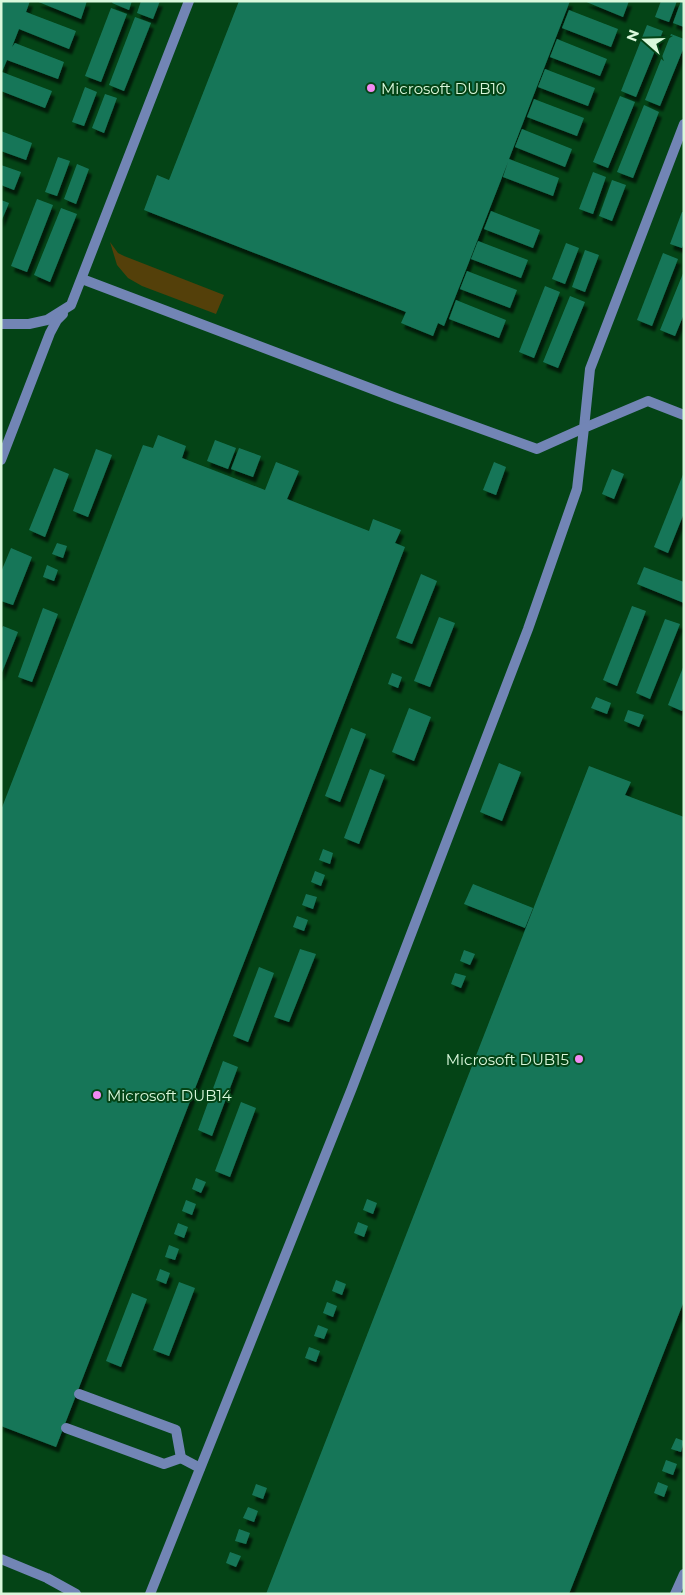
<svg xmlns="http://www.w3.org/2000/svg" width="685" height="1595" viewBox="0 0 685 1595" font-family="Montserrat,sans-serif">
<style>
.green{fill:#54400a}
.building{fill:#187659;filter:url(#shadow)}
.lines{fill:none;stroke-linecap:round;stroke-linejoin:round}
.lane{stroke:#7285b5;stroke-width:10}
.poi-dot{fill:#f28af2;stroke:#044416;stroke-width:2}
.labels{text-anchor:middle;dominant-baseline:central;stroke-width:4;stroke-linejoin:round;paint-order:stroke}
.poi-label{font-size:15px;fill:#daf8dc;stroke:#044416;text-anchor:start}
</style>
<defs>
<filter id="shadow"><feDropShadow dx="3" dy="5.5" stdDeviation="1" flood-color="#0009"/></filter>
</defs>
<rect width="100%" height="100%" fill="#044416"/>
<path class="green" d="M110,242L118,253L124,256L224,295L216,314L142,286L128,278L117,265Z"/>
<g class="building">
<path d="M1,1H30L26,12L76,31L69,49L19,29L12,47L15,43L64,62L58,79L7,60L2,72L52,91L45,108L1,91Z"/>
<path d="M36,1H87L81,19Z"/>
<path d="M113,1H132L129,10L112,3Z"/>
<path d="M141,1H160L153,19L137,13Z"/>
<path d="M239,1H570L509,159L559,178L553,196L503,177L508,162L444,326L438,323L433,336L401,323L406,312L144,210L157,175L169,180Z"/>
<path d="M584,1H629L623,17Z"/>
<path d="M661,1H677L669,22L655,17Z"/>
<path d="M681,1H684V27L673,23Z"/>
<path d="M111,8L127,14L101,82L85,76Z"/>
<path d="M569,10L618,29L611,47L562,28Z"/>
<path d="M135,17L151,23L124,91L109,85Z"/>
<path d="M647,25L663,31L636,97L621,91Z"/>
<path d="M671,34L684,39V47L660,106L645,100Z"/>
<path d="M557,39L607,59L600,76L550,57Z"/>
<path d="M545,69L595,88L588,106L538,87Z"/>
<path d="M85,87L97,92L84,126L72,122Z"/>
<path d="M105,94L117,98L104,133L92,128Z"/>
<path d="M620,96L635,102L608,168L593,162Z"/>
<path d="M534,99L584,118L577,136L527,117Z"/>
<path d="M644,105L659,112L633,178L617,172Z"/>
<path d="M522,129L572,149L565,167L515,147Z"/>
<path d="M1,131L32,143L26,160L1,151Z"/>
<path d="M58,157L70,161L57,196L45,192Z"/>
<path d="M77,164L89,169L76,204L64,199Z"/>
<path d="M1,165L21,172L14,190L1,185Z"/>
<path d="M593,172L606,177L593,214L579,209Z"/>
<path d="M612,180L626,185L612,221L599,216Z"/>
<path d="M37,199L53,205L27,272L11,266Z"/>
<path d="M1,200L9,203L1,222Z"/>
<path d="M61,208L77,214L50,282L34,275Z"/>
<path d="M491,211L540,230L533,248L484,229Z"/>
<path d="M682,212H684V243L682,248L670,244Z"/>
<path d="M478,241L528,260L521,278L471,259Z"/>
<path d="M566,243L579,248L565,284L552,279Z"/>
<path d="M585,250L599,255L585,292L572,287Z"/>
<path d="M663,253L678,259L652,326L637,320Z"/>
<path d="M467,271L517,290L510,308L460,289Z"/>
<path d="M684,271V314L675,336L660,330Z"/>
<path d="M545,286L560,292L534,358L519,352Z"/>
<path d="M570,296L585,302L558,368L543,362Z"/>
<path d="M456,300L506,320L499,338L449,319Z"/>
<path d="M158,435L186,446L182,458L265,490L276,462L299,471L287,499L369,531L373,519L401,530L395,543L405,547L56,1447L1,1426V810L143,445L153,448Z"/>
<path d="M215,440L236,448L228,469L207,461Z"/>
<path d="M239,448L261,456L253,477L231,469Z"/>
<path d="M96,449L112,455L88,517L73,511Z"/>
<path d="M494,462L506,467L496,495L483,490Z"/>
<path d="M54,468L69,474L45,537L29,530Z"/>
<path d="M612,469L624,474L614,499L602,494Z"/>
<path d="M684,472V513L668,553L654,547Z"/>
<path d="M57,543L67,546L63,558L52,554Z"/>
<path d="M11,548L32,557L13,605L1,601V572Z"/>
<path d="M47,565L58,570L54,581L43,577Z"/>
<path d="M644,567L684,582V603L637,584Z"/>
<path d="M421,574L437,581L412,644L396,638Z"/>
<path d="M632,606L646,611L617,686L603,680Z"/>
<path d="M43,608L58,614L32,682L18,677Z"/>
<path d="M439,617L455,623L430,687L414,681Z"/>
<path d="M665,619L680,624L650,699L636,693Z"/>
<path d="M3,626L18,632L1,675V630Z"/>
<path d="M684,665V707L682,711L668,705Z"/>
<path d="M392,673L402,677L398,688L388,684Z"/>
<path d="M596,697L611,703L607,714L591,708Z"/>
<path d="M409,708L431,717L414,761L392,752Z"/>
<path d="M628,710L644,715L639,727L624,721Z"/>
<path d="M351,728L366,734L340,802L325,796Z"/>
<path d="M499,763L521,772L502,821L480,812Z"/>
<path d="M589,766L631,782L625,795L684,817V1301L569,1594H266Z"/>
<path d="M370,769L385,775L359,844L344,838Z"/>
<path d="M323,849L333,853L330,864L319,860Z"/>
<path d="M315,871L325,875L321,886L311,882Z"/>
<path d="M473,884L533,908L525,928L464,904Z"/>
<path d="M306,894L317,897L313,909L302,905Z"/>
<path d="M297,916L308,920L304,931L293,927Z"/>
<path d="M300,949L316,954L289,1022L274,1017Z"/>
<path d="M464,950L475,954L470,965L460,961Z"/>
<path d="M259,967L274,973L248,1042L233,1036Z"/>
<path d="M455,973L466,976L461,988L451,984Z"/>
<path d="M223,1061L238,1067L212,1136L198,1130Z"/>
<path d="M241,1102L256,1108L230,1177L215,1171Z"/>
<path d="M196,1178L206,1182L201,1193L192,1189Z"/>
<path d="M367,1199L377,1203L373,1214L363,1210Z"/>
<path d="M186,1200L196,1204L192,1215L182,1211Z"/>
<path d="M358,1222L368,1226L364,1237L354,1233Z"/>
<path d="M178,1223L188,1227L184,1238L174,1234Z"/>
<path d="M169,1245L179,1249L175,1260L165,1257Z"/>
<path d="M160,1269L170,1273L166,1284L156,1280Z"/>
<path d="M336,1280L346,1284L342,1295L332,1291Z"/>
<path d="M179,1282L195,1288L169,1356L153,1350Z"/>
<path d="M132,1293L147,1299L121,1367L106,1361Z"/>
<path d="M327,1302L337,1306L333,1317L323,1313Z"/>
<path d="M318,1325L328,1329L324,1339L314,1336Z"/>
<path d="M309,1347L320,1351L316,1362L305,1358Z"/>
<path d="M676,1438L684,1441L681,1452L671,1449Z"/>
<path d="M666,1460L677,1464L673,1475L662,1471Z"/>
<path d="M658,1482L668,1486L664,1497L654,1493Z"/>
<path d="M256,1484L267,1488L263,1499L252,1495Z"/>
<path d="M248,1507L258,1511L254,1522L243,1518Z"/>
<path d="M239,1529L250,1533L246,1544L235,1541Z"/>
<path d="M230,1552L241,1556L236,1567L226,1563Z"/>
</g>
<g class="lines">
<g class="lane">
<path d="M82,279L396,398L537,449L584,428L590,369L684,124"/>
<path d="M1,324H29L47,320L71,305L189,1"/>
<path d="M1,460L50,333L57,320L63,314"/>
<path d="M66,1428L164,1464L181,1458L176,1430L79,1394"/>
<path d="M181,1458L200,1468"/>
<path d="M1,1559L47,1578L76,1594"/>
<path d="M150,1594L352,1088L528,629L577,489L584,428L648,401L684,415"/>
<path d="M675,1594L684,1574"/>
</g>
</g>
<g class="poi-dot">
<circle cx="371" cy="88" r="5"/>
<circle cx="579" cy="1059" r="5"/>
<circle cx="97" cy="1095" r="5"/>
</g>
<g class="labels">
<g class="poi-label">
<text x="381" y="88">Microsoft DUB10</text>
<text x="569" y="1059" text-anchor="end">Microsoft DUB15</text>
<text x="107" y="1095">Microsoft DUB14</text>
</g>
</g>
<rect width="685" height="1595" fill="none" stroke="#daf8dc" stroke-width="5"/>
<g transform="translate(645 40) rotate(290)" stroke="#044416" stroke-width="4" paint-order="stroke">
<path d="M0-4L9 19L0 12L-9 19Z" fill="#daf8dc"/>
<text y="-8" font-size="14" font-weight="bold" text-anchor="middle" fill="#daf8dc">N</text>
</g>
</svg>
